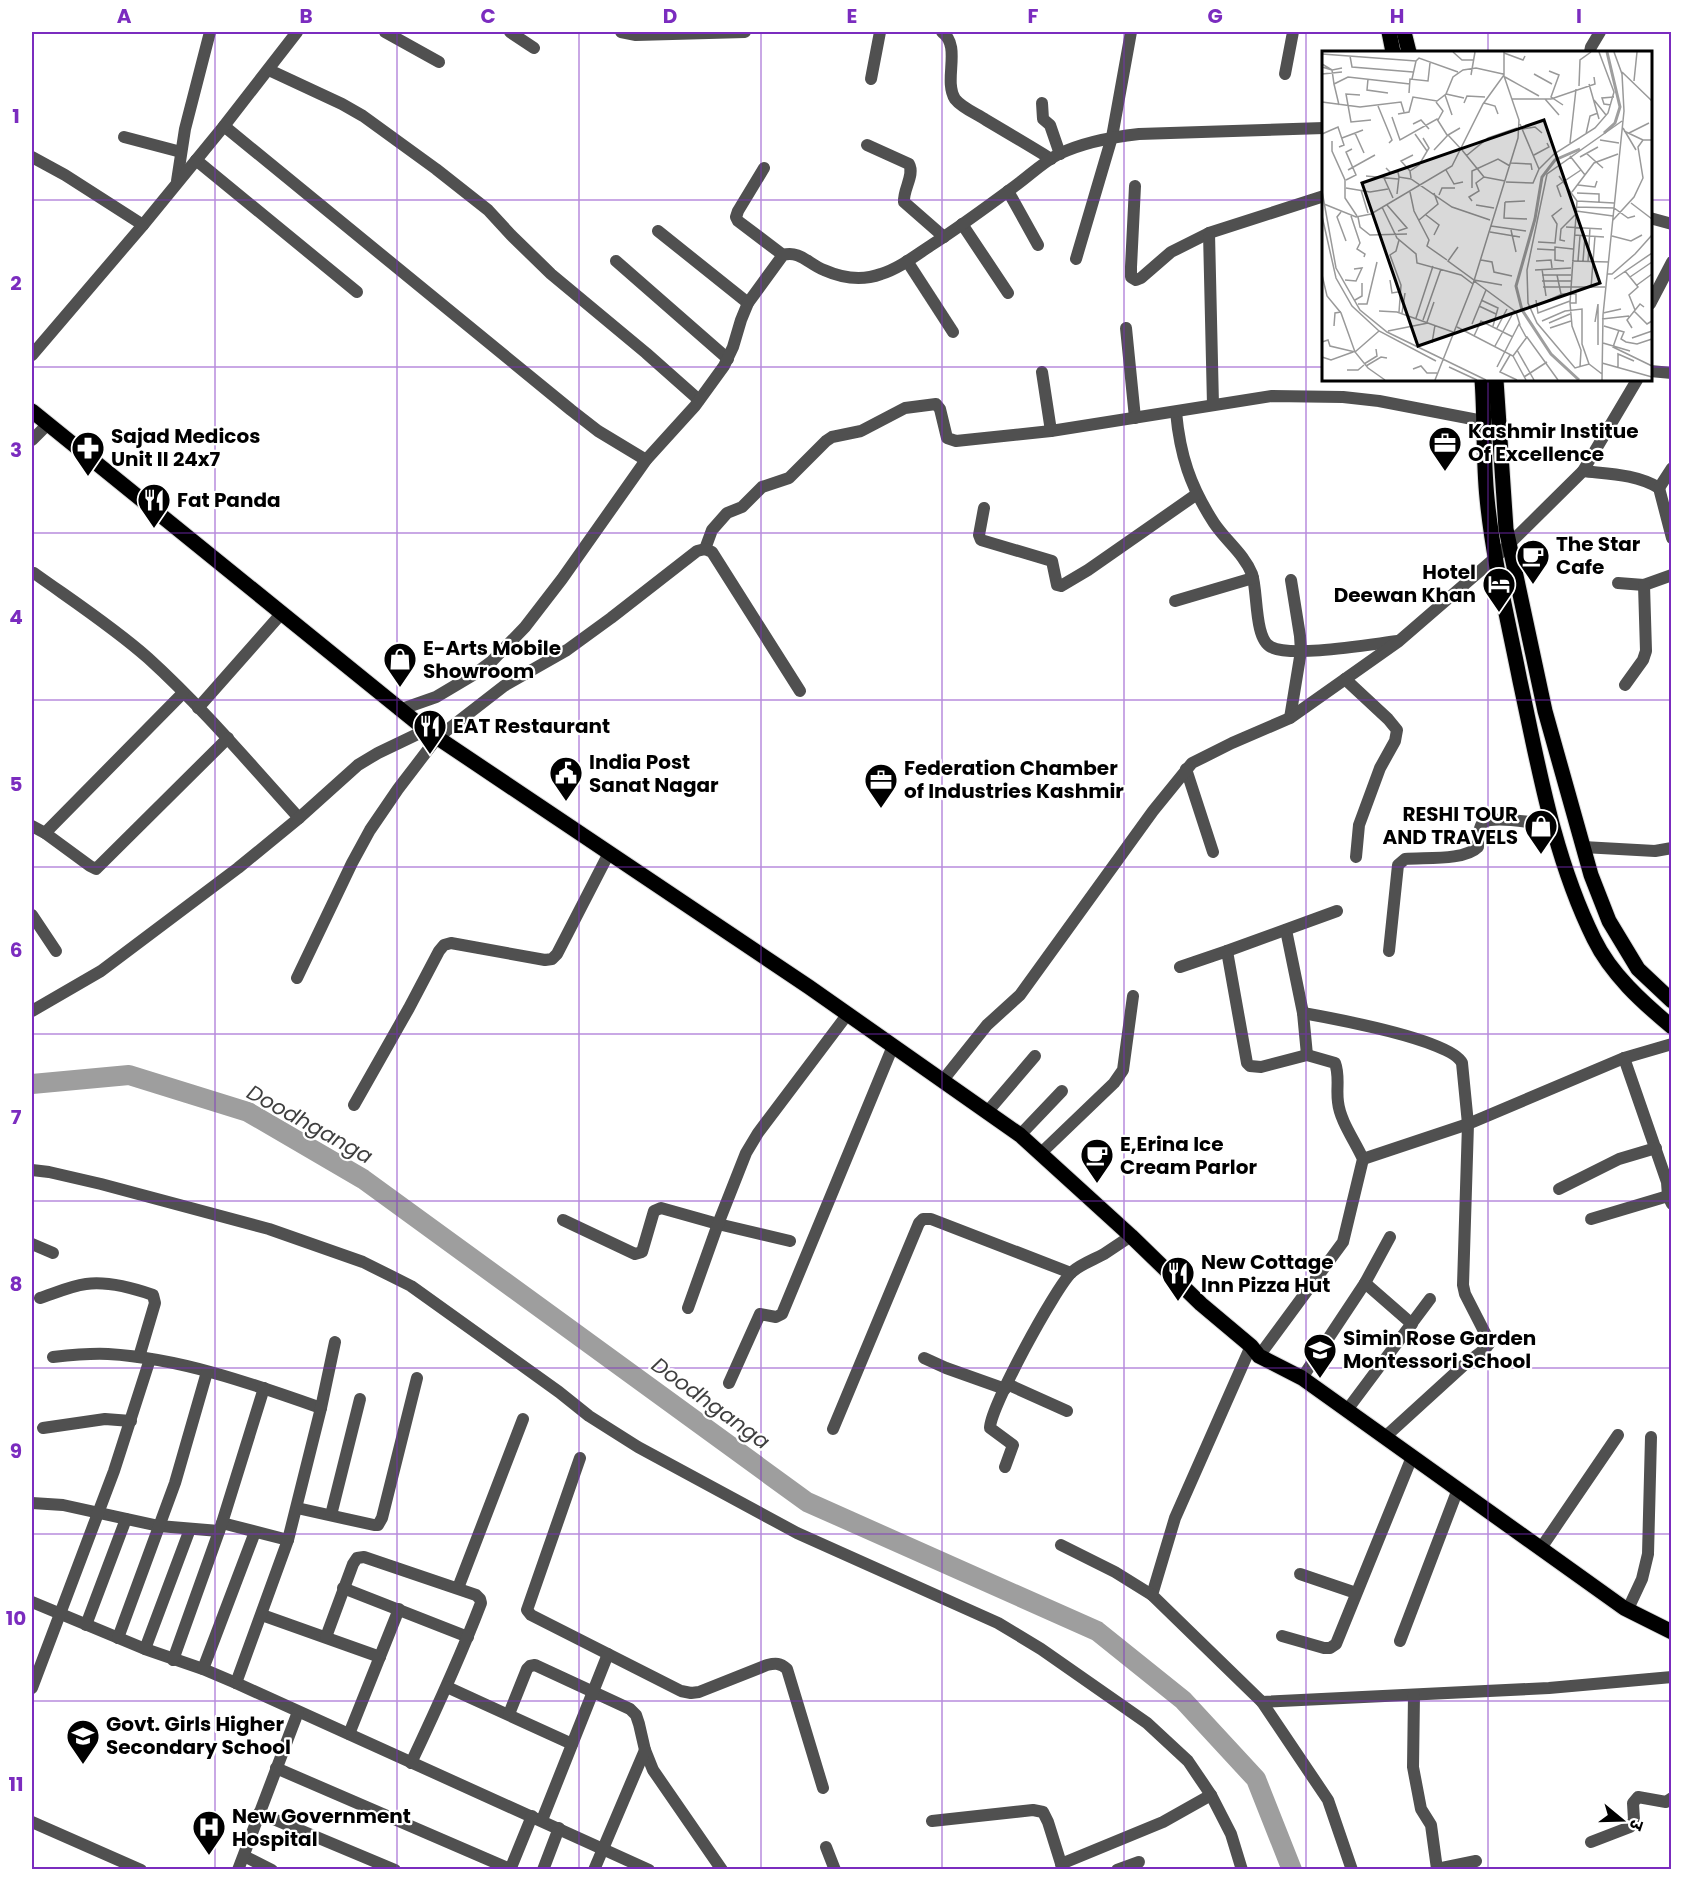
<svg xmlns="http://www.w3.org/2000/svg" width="1703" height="1901" viewBox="0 0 1703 1901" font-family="Poppins,'Noto Sans Devanagari',sans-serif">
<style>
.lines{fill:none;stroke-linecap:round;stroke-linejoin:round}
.river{stroke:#9e9e9e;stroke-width:20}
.major-casing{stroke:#dbdbdb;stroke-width:17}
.minor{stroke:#505050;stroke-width:12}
.major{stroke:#000;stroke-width:15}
.grid{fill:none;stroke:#7b2cbf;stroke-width:1.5;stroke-opacity:0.55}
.labels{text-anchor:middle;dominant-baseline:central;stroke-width:4.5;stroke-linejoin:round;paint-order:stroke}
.poi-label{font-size:20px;font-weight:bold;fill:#000;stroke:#fff;text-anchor:start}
.water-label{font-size:21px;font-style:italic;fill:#3f3f3f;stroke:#fff}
.inset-river{fill:none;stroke:#9e9e9e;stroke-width:3}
.inset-road{fill:none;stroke:#999;stroke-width:1.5}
.view{fill:#000;fill-opacity:0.15;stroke:#000;stroke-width:3}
.inset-edge{fill:none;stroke:#000;stroke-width:3}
.neatline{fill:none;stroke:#7b2cbf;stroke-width:2}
.grid-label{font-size:20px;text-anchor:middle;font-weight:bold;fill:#7b2cbf}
</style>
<rect width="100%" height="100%" fill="#fff"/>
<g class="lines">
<path class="river" d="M32,1084L129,1075L248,1112L363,1179L807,1502L1097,1631L1183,1700L1256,1779L1292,1870"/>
<defs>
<g id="major">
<path d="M1389,32L1393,52"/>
<path d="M1404,32L1409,52"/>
<path d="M1482,380C1485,419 1483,459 1487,498C1493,560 1508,620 1520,681C1539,769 1554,858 1594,939C1611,974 1642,1002 1672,1027"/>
<path d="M1496,380L1506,529L1545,711L1591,875L1609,921L1638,969L1672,1001"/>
<path d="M32,411L426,730L809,987L1020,1135L1131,1236L1201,1304L1251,1346L1259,1356L1302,1378L1624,1608L1672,1632"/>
</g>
</defs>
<use href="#major" class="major-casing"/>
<g class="minor">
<path d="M385,32L439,62"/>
<path d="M510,32L534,48"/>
<path d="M621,32L636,35L745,32"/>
<path d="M942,32C962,46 943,80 955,99C962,108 977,114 986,120C1008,133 1030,146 1051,159"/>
<path d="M1590,52L1591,47L1600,32"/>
<path d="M269,70L342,104L363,116L436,169L488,210L511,235L551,274L646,353L699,400"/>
<path d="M1285,74L1293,32"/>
<path d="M871,79L880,32"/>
<path d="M1042,103L1043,119L1050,125L1060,154"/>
<path d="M224,126L571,410L598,431L646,460"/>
<path d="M124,137L181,152"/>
<path d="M867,145L909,164C915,175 903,189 904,202L944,237"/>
<path d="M32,157L65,175L143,225"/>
<path d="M196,160L357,292"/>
<path d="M764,168L738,211L736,217L738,221L783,255"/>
<path d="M177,181L185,129L210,32"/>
<path d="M1135,186L1131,267V277L1136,280L1141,278L1171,252L1209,233L1324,196"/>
<path d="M1008,191L1038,245"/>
<path d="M1650,218L1672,224"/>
<path d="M962,224L1008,293"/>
<path d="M658,231L748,303"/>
<path d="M1209,233L1213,405"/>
<path d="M1076,259L1112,137L1131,32"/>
<path d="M616,261L728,359"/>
<path d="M907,261L953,332"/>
<path d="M1650,304L1672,262"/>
<path d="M1126,328L1135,418"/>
<path d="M32,355L143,225L224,126L297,32"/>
<path d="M1650,371L1672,373"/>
<path d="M1042,372L1051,431"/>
<path d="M1176,412C1180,455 1190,486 1214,523C1226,541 1244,554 1252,574C1258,591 1254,639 1271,647C1292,658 1372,644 1398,641"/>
<path d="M32,440L47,425"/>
<path d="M1583,471C1608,474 1636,474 1659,488L1672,538"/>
<path d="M1659,488L1672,468"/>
<path d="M984,508L979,535L981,540L1052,561L1057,585L1061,586L1088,570L1197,494"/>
<path d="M705,549L712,530L727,513L742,507L762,487L789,478L826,441L832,437L861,431L905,408L936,404L940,409L947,438L956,441L1051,431L1272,396L1343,397L1379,401L1483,421"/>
<path d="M34,573C73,601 113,627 148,658C202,707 250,764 299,818"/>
<path d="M1618,583L1644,585L1672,575"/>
<path d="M1175,601L1253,578"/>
<path d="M1345,679L1388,719L1397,730L1395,741L1380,768L1359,825L1356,857"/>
<path d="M1625,685L1643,660L1646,651L1644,585"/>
<path d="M198,708L281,614"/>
<path d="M399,710L436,697L473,675L492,661L525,627L562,579L646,460L695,406L724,366L733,347L741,320L748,303L783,255C799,250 809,264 824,270C842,278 862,281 881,274C900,268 916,255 933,244C961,226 988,206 1015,186C1029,176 1043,162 1059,154C1084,142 1112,137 1139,134L1324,128"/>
<path d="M1290,718L1301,651L1300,636L1291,580"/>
<path d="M1186,769L1213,852"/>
<path d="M32,826L45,833L90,866L96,869L228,738"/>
<path d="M45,833L183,693"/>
<path d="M1583,847L1655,851L1672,848"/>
<path d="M32,915L56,951"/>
<path d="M1286,930L1303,1013L1307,1055"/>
<path d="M1227,951L1337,911"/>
<path d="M1389,951L1398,865L1405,859C1424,857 1464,861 1478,847C1478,840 1478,829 1482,824C1491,814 1539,824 1552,825"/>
<path d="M1180,967L1227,951L1247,1063L1250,1066L1261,1067L1307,1055L1335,1063C1340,1076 1336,1089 1338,1102C1340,1121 1355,1141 1363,1159L1343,1242L1259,1356"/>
<path d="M297,978L352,863L370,830L398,789L437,738L504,686L567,650L611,618L697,551L705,549L712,552L800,691"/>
<path d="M32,1011L101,971L238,868L299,818L358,765L378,753L426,730"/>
<path d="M1303,1013C1331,1018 1452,1040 1462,1063L1468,1124L1463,1285L1465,1294L1487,1337L1489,1344L1485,1349L1464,1365L1385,1437"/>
<path d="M1624,1058L1667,1182L1668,1196L1672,1204"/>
<path d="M943,1080L987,1025L1020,995L1153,811L1192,763L1232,743L1290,718L1399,641L1495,558L1583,471L1637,380"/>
<path d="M354,1105L409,1008L439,951L444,945L451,943L545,960L552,959L557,954L609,853"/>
<path d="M988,1111L1035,1056"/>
<path d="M1020,1135L1062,1091"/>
<path d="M1040,1154L1114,1083L1123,1070L1133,996"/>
<path d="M1363,1159L1468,1124L1624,1058L1672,1044"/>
<path d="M32,1170L49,1172L101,1184L269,1229L363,1262L411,1286L559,1392L589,1416L638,1447L797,1533L998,1623L1041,1649L1147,1723L1188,1761L1211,1795L1231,1834L1242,1870"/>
<path d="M1559,1189L1619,1159L1656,1148"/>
<path d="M1591,1219L1668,1196"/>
<path d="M563,1220L635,1254L642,1252L654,1211L661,1208L718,1224L790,1241"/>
<path d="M32,1244L53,1253"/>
<path d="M1365,1283L1412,1324"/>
<path d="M40,1298C55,1293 71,1286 86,1284C108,1281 133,1288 153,1295L155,1303L139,1357"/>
<path d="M688,1308L718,1224L746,1153L758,1133L847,1015"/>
<path d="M1251,1346L1175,1518L1152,1595L1262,1702L1549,1688L1672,1677"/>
<path d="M53,1357C71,1355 89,1353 108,1354C180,1358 253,1384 321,1408"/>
<path d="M924,1358L946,1368L1005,1389"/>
<path d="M1302,1378L1365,1283L1390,1237"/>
<path d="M729,1383L760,1314L776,1317L782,1314L893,1046"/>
<path d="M1007,1384L1067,1411"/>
<path d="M1347,1410L1430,1299"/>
<path d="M43,1428L105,1419L131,1421"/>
<path d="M833,1429L919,1223L923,1219H931L1071,1273"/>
<path d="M580,1458L527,1610L531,1615L681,1691L691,1693L699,1692L767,1665C776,1663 780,1663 787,1669L823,1788"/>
<path d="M1005,1467L1013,1445L990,1428C990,1408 1055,1288 1072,1272C1081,1264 1093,1260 1104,1254C1113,1248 1122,1242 1131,1236"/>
<path d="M32,1503L63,1505L159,1526L219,1531"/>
<path d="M297,1508L374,1525H378L382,1518L417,1378"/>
<path d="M331,1515L360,1399"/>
<path d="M222,1523L288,1540"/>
<path d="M1061,1545L1115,1572L1152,1595"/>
<path d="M1541,1548L1618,1435"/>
<path d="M1300,1574L1356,1593"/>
<path d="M343,1588L468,1637"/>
<path d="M458,1588L523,1419"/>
<path d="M32,1602L145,1649L203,1669L236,1683L649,1870"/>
<path d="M1628,1609L1642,1579L1648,1554L1651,1437"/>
<path d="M262,1615L380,1657"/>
<path d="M86,1625L126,1519"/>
<path d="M1282,1636L1324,1648H1330L1336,1644L1412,1457"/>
<path d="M326,1637L353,1564L357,1558L364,1557L476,1595L480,1599L481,1603C460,1658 436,1710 411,1763"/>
<path d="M118,1638L175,1483L207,1372"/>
<path d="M1400,1641L1458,1489"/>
<path d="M145,1649L190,1529"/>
<path d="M173,1660L222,1523L264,1388"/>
<path d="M203,1669L255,1532"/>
<path d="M236,1683L288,1540L321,1408L335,1342"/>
<path d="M447,1687L572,1744"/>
<path d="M32,1688L114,1471L150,1359"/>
<path d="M1414,1695L1413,1767L1421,1809L1431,1825L1437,1869L1476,1861"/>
<path d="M1262,1702L1328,1800L1352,1870"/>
<path d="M509,1714L527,1669L530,1666L535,1665L630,1709L636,1715L639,1724L645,1750L653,1770L722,1870"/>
<path d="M349,1734L399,1609"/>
<path d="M276,1768L510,1869"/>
<path d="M259,1813L395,1870"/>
<path d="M542,1820L608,1654"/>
<path d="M932,1821L1033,1810L1043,1812L1048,1822L1063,1870"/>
<path d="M32,1822L141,1870"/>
<path d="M1591,1842L1630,1827L1634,1820L1633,1803L1638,1797L1666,1802L1672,1798"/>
<path d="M826,1847L835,1870"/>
<path d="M244,1856L272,1870"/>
<path d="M1061,1864L1163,1822L1211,1795"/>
<path d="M238,1870L298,1712"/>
<path d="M510,1870L532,1816"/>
<path d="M543,1870L559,1828"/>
<path d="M594,1870L645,1750"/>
<path d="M1117,1870L1139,1862"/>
</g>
<use href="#major" class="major"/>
</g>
<path class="grid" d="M215,32V1870M397,32V1870M579,32V1870M761,32V1870M942,32V1870M1124,32V1870M1306,32V1870M1488,32V52M32,200H1324M1650,200H1672M32,367H1324M1650,367H1672M1488,380V1870M32,533H1672M32,700H1672M32,867H1672M32,1034H1672M32,1201H1672M32,1368H1672M32,1534H1672M32,1701H1672"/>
<defs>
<symbol id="office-pin" viewBox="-11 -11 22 30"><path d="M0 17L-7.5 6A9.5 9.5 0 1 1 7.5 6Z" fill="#000" stroke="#fff"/><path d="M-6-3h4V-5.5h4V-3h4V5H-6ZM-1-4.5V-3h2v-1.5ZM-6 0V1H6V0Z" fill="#fff"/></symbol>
<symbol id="pharmacy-pin" viewBox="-11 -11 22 30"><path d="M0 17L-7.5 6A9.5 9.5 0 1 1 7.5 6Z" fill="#000" stroke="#fff"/><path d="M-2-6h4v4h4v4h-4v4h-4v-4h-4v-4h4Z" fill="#fff"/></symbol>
<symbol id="restaurant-pin" viewBox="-11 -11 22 30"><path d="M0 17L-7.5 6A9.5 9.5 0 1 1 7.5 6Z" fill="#000" stroke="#fff"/><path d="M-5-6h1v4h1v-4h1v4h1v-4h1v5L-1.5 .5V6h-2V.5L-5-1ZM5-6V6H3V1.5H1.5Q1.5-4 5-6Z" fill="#fff"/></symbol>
<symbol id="cafe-pin" viewBox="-11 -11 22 30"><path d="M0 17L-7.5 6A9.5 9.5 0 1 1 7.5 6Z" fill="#000" stroke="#fff"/><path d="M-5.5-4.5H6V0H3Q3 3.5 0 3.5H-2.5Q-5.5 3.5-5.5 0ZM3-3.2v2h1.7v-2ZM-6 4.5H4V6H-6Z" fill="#fff"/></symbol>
<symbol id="hotel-pin" viewBox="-11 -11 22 30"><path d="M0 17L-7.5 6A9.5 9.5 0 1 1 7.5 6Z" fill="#000" stroke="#fff"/><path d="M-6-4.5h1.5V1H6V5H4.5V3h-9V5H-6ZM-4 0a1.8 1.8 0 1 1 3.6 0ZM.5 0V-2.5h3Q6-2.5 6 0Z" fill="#fff"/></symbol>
<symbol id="shop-pin" viewBox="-11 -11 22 30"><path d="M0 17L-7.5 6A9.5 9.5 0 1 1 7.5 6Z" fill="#000" stroke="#fff"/><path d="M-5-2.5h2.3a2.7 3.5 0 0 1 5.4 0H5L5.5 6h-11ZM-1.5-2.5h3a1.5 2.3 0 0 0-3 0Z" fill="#fff"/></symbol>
<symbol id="civic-pin" viewBox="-11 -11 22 30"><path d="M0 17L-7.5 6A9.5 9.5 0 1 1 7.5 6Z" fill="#000" stroke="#fff"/><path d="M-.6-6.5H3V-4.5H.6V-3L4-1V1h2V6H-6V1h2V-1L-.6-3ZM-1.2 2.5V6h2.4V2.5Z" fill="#fff"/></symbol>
<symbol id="school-pin" viewBox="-11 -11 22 30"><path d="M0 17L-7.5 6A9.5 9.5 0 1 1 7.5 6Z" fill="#000" stroke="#fff"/><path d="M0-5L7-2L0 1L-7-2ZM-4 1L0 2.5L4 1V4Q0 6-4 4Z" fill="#fff"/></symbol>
<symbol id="hospital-pin" viewBox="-11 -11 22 30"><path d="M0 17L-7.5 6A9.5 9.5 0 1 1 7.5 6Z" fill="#000" stroke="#fff"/><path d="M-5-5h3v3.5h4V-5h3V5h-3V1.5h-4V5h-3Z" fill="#fff"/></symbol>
</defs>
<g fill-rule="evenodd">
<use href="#office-pin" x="1426" y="424" width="38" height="52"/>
<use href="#pharmacy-pin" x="69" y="429" width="38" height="52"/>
<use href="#restaurant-pin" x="135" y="481" width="38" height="52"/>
<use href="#cafe-pin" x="1514" y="537" width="38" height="52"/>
<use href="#hotel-pin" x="1480" y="565" width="38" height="52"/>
<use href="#shop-pin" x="381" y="640" width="38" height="52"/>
<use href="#restaurant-pin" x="411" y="707" width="38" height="52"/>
<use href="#civic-pin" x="547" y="754" width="38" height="52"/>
<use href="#office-pin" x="862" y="761" width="38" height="52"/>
<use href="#shop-pin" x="1522" y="807" width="38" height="52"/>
<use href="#cafe-pin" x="1078" y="1136" width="38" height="52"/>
<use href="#restaurant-pin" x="1159" y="1254" width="38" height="52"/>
<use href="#school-pin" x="1301" y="1331" width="38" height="52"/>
<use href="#school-pin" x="64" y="1717" width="38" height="52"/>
<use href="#hospital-pin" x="190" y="1808" width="38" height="52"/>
</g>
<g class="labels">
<g class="poi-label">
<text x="1468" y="431">Kashmir Institue<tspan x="1468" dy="23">Of Excellence</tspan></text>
<text x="111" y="436">Sajad Medicos<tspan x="111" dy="23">Unit II 24x7</tspan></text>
<text x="177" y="500">Fat Panda</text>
<text x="1556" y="544">The Star<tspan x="1556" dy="23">Cafe</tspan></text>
<text x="1476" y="572" text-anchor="end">Hotel<tspan x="1476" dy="23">Deewan Khan</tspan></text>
<text x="423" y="648">E-Arts Mobile<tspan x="423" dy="23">Showroom</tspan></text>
<text x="453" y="726">EAT Restaurant</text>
<text x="589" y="762">India Post<tspan x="589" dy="23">Sanat Nagar</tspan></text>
<text x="904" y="768">Federation Chamber<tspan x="904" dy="23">of Industries Kashmir</tspan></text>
<text x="1518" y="814" text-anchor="end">RESHI TOUR<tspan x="1518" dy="23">AND TRAVELS</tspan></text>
<text x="1120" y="1144">E,Erina Ice<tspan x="1120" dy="23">Cream Parlor</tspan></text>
<text x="1201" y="1262">New Cottage<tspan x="1201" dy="23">Inn Pizza Hut</tspan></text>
<text x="1343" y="1338">Simin Rose Garden<tspan x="1343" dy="23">Montessori School</tspan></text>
<text x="106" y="1724">Govt. Girls Higher<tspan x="106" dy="23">Secondary School</tspan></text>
<text x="232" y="1816">New Government<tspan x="232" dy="23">Hospital</tspan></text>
</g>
<g class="water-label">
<text transform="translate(310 1124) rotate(29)">Doodhganga</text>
<text transform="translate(711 1403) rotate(36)">Doodhganga</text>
</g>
</g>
<g transform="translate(1322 51)">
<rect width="330" height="330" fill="#fff"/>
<path class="inset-river" d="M282,82L293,72L298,56L285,1M257,329L229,303L200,259L194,235L213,168L220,126L233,109L258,98"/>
<path class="inset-road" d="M131,1L140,9H151M182,2L201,9L203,5M0,3L94,10L97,7L136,21M28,5L30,16L91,21M0,13L10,19L0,16M20,17L10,19L12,33L26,26L88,33M227,20L237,24L229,46L241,54M300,21L330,50M0,23L20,21M212,23L230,33M149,24L153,1M183,26L217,45M46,28L45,39L66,42M90,28L94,10M312,30L315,1M12,33L17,54M267,33L277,68M257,35L258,9L269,1M87,42L88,28L106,30L108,12M124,43L142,47M38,44L24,43L29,71L49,69M123,44L130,64M190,48H229L273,33L272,26M223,48L237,64M272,49L284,64M0,51L38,56L79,51L82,61M114,51L121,60L116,69M142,52L145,45L163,46M162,52L173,55L176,63M289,54L282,53L280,47L292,46M56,55L70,89L67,92M76,63L87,61L91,46L115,50L124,43L131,26L141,19L154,17L181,23M70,66L78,89L115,68L125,84M91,73L99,69L107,78M138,77L126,84L139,98M301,77L314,99M200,78L213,76L220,82M302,80L321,89M33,82L42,102M307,82L327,72M0,83L16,76L22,94L17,96M93,83L105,100M264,83L268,65L276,62M20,87L41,79M278,89L297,92M10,90V100L23,129V147L35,165M248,92L254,38M112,99L126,84M140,99L162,126M264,102L281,117M212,104L227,96L225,92M144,105L166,87L195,77M248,105L263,124M258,106L276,96M189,112L209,113L210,119M64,117L69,122L76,121L77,126M217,118L232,103L273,77L286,62L292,41L277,1M26,119L53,104M124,119L132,133L141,131M88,120L79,110L91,104M44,125L76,128M237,125L255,150L248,252L250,275L259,299L258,316M62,127L71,147M89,127L88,120L97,114L107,97L101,87M24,129L34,124L24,101L30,98M184,131L211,132L217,118L198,73M256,134L273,136L275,130M24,137L48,141L66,138M150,137V120L176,108L188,115M39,139L46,162M0,140L14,217L38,259L65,281L164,329M88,141L92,160L107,189L105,195L125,209M250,141L272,112L296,103M255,142L277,143V151M75,143L77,126L89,128L130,156L168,169M117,144L120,137H133M239,146L235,135L259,119M150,150L147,146L157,140L154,132L162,126L183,130M255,150L292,152M183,151L182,167L205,168M183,151L203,150M309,152L330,168M2,153L34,166L49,163L130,115L161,53L182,24V1M65,154L85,177L76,180M154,154L172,157M60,156L75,187L94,203L95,212L139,224L151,233M255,156L292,157L306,167L313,165M254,160L291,165M19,161L15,166L24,190M104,164L117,174L112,184M0,165L14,227L30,255L57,280L114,310M29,165L38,192L35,198L43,203L42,206M36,166L38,176L48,184L85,183M97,169L116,153L112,142M291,169L312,146L321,127L316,96L321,89H330M169,175L204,180M244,176L280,178M189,179L194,201M168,181L198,186M252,184L282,186M290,185L309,190L320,184M77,189L74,200L68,204L79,234L77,261M243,190L238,189L239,178L254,163M216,191L233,192L235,173L230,165L240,157M136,196L126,210L152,229L180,234M215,198L233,199M159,209L170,211L172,221L190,225M214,210L229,209L230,217M242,210L233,209V196L251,198M250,210L287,211M256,210L258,185M261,210L263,185M266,211L268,177M220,218L224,245M213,219L249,217M303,220L316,236L307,244L313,259M285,223H290L313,203L330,184M0,224L5,245L19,262L33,301L46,317L63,329M220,224H249M235,224L239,243M308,226L330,211M292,228L330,202M23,229L34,230L40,217L32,218M68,229L70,242L76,241M152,230L194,261L198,274M220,230H249M315,234L330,223M221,236H283M269,237L273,185M33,249L40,245V232M159,249L176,257L171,275M214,249L216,262L248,250M36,253H45L55,211M157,255L174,263M214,255L240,243H254V252H248M57,260L75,261L131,281M312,260L325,273L330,270M80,262L83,242M281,262L299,258M94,267L111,215M280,268L307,265M101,269L119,218M220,270L243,260L260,258V293L267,313M105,271L112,251M273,271L276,253M227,272L248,263M150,273L164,239M12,275L13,262L19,261M282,275L302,281L299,288L304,291L315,293L330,288M135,276L191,305L204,329M175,277L185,258M228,277L249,270M310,277L305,269L318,253L322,256M297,279L291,296L330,315M66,280L106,272M152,285L159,270L191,286M310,287L330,280M0,291L6,289L8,295L33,301L57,280M110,292L113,274M281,292L308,300M276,294V253M173,295L190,264M195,299L212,329M188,304L178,321L195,329M191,305L205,286L236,329M0,306L9,309L31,301M280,312L330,326M42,313L55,305L54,298M44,315L59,306L65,307M127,316L155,329M175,316L197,273L204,286M296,317V303L312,310M91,318L99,315L105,322H115M25,319H36L42,314M280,323L267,313L253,317L215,272L206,252L205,219L225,123L300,70M202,326L225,311M113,329L151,233L196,87L197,69L181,22M280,329L281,264L302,60L300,23L292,1"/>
<path class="view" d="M222,69L278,232L96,295L40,132Z"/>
<rect width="330" height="330" class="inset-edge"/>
</g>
<rect width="1703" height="1901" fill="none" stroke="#ffffff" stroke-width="66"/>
<g transform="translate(1622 1820) rotate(109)" stroke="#ffffff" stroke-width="4.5" paint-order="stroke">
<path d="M0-4.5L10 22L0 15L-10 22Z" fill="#000000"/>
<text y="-9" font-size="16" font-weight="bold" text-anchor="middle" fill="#000000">उ</text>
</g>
<rect x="33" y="33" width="1637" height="1835" class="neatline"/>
<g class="grid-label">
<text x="124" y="23">A</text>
<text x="306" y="23">B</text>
<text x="488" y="23">C</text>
<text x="670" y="23">D</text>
<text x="852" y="23">E</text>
<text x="1033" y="23">F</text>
<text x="1215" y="23">G</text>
<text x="1397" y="23">H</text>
<text x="1579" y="23">I</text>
<text x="16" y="123">1</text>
<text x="16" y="290">2</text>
<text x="16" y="457">3</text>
<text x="16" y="624">4</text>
<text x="16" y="791">5</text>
<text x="16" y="957">6</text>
<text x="16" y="1124">7</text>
<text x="16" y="1291">8</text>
<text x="16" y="1458">9</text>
<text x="16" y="1625">10</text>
<text x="16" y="1791">11</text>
</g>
</svg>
